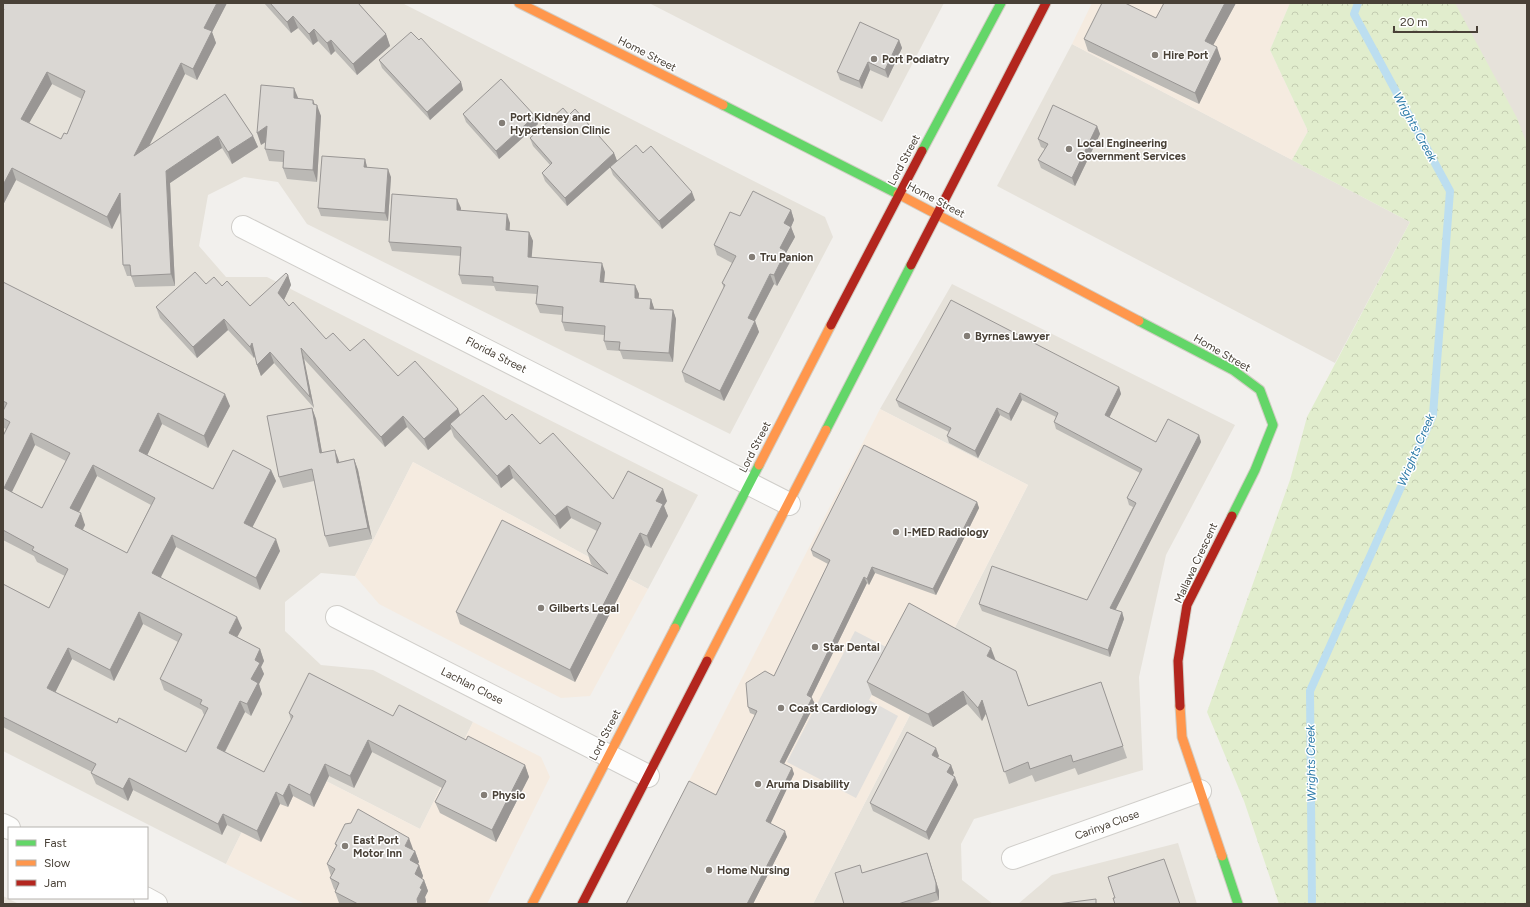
<svg xmlns="http://www.w3.org/2000/svg" width="1530" height="907" viewBox="0 0 1530 907" font-family="Figtree,sans-serif">
<style>
.residential{fill:#e6e2da}
.commercial{fill:#f5ebe0}
.forest{fill:url(#forest-crowns)}
.parking{fill:#e1dfdc}
.lines{fill:none;stroke-linecap:round;stroke-linejoin:round}
.stream{stroke:#bcdef0;stroke-width:8}
.street-casing{stroke:#d0ceca;stroke-width:24}
.fast-casing{stroke:#d2cdc4;stroke-width:11}
.slow-casing{stroke:#d2cdc4;stroke-width:11}
.jam-casing{stroke:#d2cdc4;stroke-width:11}
.street{stroke:#fdfdfc;stroke-width:22}
.fast{stroke:#63d668;stroke-width:9}
.slow{stroke:#ff974d;stroke-width:9}
.jam{stroke:#b3261e;stroke-width:9}
.wall{fill:#bbb9b5;fill-rule:evenodd}
.shaded-wall{fill:#999694}
.building{fill:#dad7d3;stroke:#999694;fill-rule:evenodd}
.poi-dot{fill:#847e77;stroke:#fff;stroke-width:1.5}
.labels{text-anchor:middle;dominant-baseline:central;stroke-width:3;stroke-linejoin:round;paint-order:stroke}
.street-label{font-size:11px;fill:#494137;stroke:#fff}
.poi-label{font-size:11px;font-weight:bold;fill:#494137;stroke:#fff;text-anchor:start}
.water-label{font-size:12px;font-style:italic;fill:#2a79a7;stroke:#fff}
</style>
<defs>
<pattern id="forest-crowns" width="20" height="18" patternUnits="userSpaceOnUse"><rect width="20" height="18" fill="#e1edcd"/><path d="M2 6a3 3 0 1 1 6 0M12 15a3 3 0 1 1 6 0" fill="none" stroke="#c3ccb1"/></pattern>
</defs>
<rect width="100%" height="100%" fill="#f2f0ed"/>
<g class="residential">
<path d="M3,3H402L825,217L833,237L730,434L307,224L278,182L244,177L208,195L199,246L226,277H267L698,495L648,589L413,462L355,576L321,573L285,602V631L321,665L373,670L473,722L420,829L279,757L226,864L3,751Z"/>
<path d="M649,3H944L882,122Z"/>
<path d="M1451,3H1527V168Z"/>
<path d="M1072,44L1410,222L1335,363L997,186Z"/>
<path d="M952,284L1235,425L1166,555L1139,677L1143,770L974,819L961,844L962,880L993,904H813L1028,485L880,409Z"/>
<path d="M1178,843L1197,904H1018L1052,875Z"/>
<path d="M3,896L19,904H3Z"/>
</g>
<g class="commercial">
<path d="M1092,3H1290L1270,50L1308,131L1292,160L1072,44Z"/>
<path d="M880,409L1028,485L813,904H626Z"/>
<path d="M413,462L648,589L590,696L561,698L379,604L355,576Z"/>
<path d="M473,722L541,757L550,777L487,904H305L226,864L279,757L420,829Z"/>
</g>
<path class="forest" d="M1290,3H1455L1517,118L1527,144V904H1279L1244,801L1207,712L1290,480L1307,417L1410,222L1292,160L1308,131L1270,50Z"/>
<path class="parking" d="M855,631L894,651L869,700L898,716L856,798L787,762Z"/>
<g class="lines">
<path class="stream" d="M1312,904L1310,691L1433,415L1450,191L1354,14L1358,3"/>
<defs>
<g id="street">
<path d="M243,227L789,504"/>
<path d="M337,617L648,776"/>
<path d="M3,825L9,828"/>
<path d="M1013,858L1200,791"/>
<path d="M145,898L156,904"/>
</g>
<g id="fast">
<path d="M723,105L898,194"/>
<path d="M922,151L1001,3"/>
<path d="M1139,321L1233,370L1260,390L1273,425L1255,470L1232,516"/>
<path d="M826,430L911,265"/>
<path d="M675,628L759,465"/>
<path d="M1222,856L1238,904"/>
</g>
<g id="slow">
<path d="M519,3L723,105"/>
<path d="M898,194L1139,321"/>
<path d="M759,465L831,325"/>
<path d="M707,661L826,430"/>
<path d="M1180,706L1182,737L1222,856"/>
<path d="M532,904L675,628"/>
</g>
<g id="jam">
<path d="M911,265L1046,3"/>
<path d="M831,325L922,151"/>
<path d="M1180,706L1178,661L1187,605L1232,516"/>
<path d="M582,904L707,661"/>
</g>
</defs>
<use href="#street" class="street-casing"/>
<use href="#fast" class="fast-casing"/>
<use href="#slow" class="slow-casing"/>
<use href="#jam" class="jam-casing"/>
<use href="#street" class="street"/>
<use href="#fast" class="fast"/>
<use href="#slow" class="slow"/>
<use href="#jam" class="jam"/>
</g>
<g class="wall">
<path d="M3,3H227L212,32L216,43L197,80L185,74L149,146L225,94L253,136L258,147L232,164L222,148L170,183L175,286L135,287L131,276H127L123,265L120,211L112,229L16,180L3,205ZM52,84L82,99L67,134L61,139L29,123Z"/>
<path d="M264,3H358L386,34L390,46L357,75L335,51L331,55L318,41L313,45L298,28L291,33Z"/>
<path d="M1164,3H1236L1213,45L1221,59L1199,104L1088,51L1084,39L1156,18Z"/>
<path d="M419,40L461,82L463,90L430,120L382,68L379,60Z"/>
<path d="M899,40L902,48L888,78L870,70L862,89L840,80L837,72Z"/>
<path d="M298,99L315,105L321,116L317,182L287,179L283,168V162L269,161L265,149L266,142L261,145Z"/>
<path d="M463,114L538,124L499,159L466,122Z"/>
<path d="M569,115L614,153L617,161L567,206L545,181L542,173L550,165L533,146L530,138Z"/>
<path d="M1097,126L1100,134L1075,186L1041,168L1038,160L1045,149L1041,147L1038,139Z"/>
<path d="M643,153L695,200L662,229L613,175L610,167Z"/>
<path d="M365,159L367,167L391,177L388,221L321,216L318,208Z"/>
<path d="M461,208L460,210L510,223L509,231L529,232L533,241L531,257L605,272L604,282L635,285L639,294L638,298L651,299L654,309L673,310L676,319L673,362L623,359L620,351L607,350L604,341V335L565,331L562,322V315L540,313L536,304L537,294L496,291L494,286L462,284L459,275L461,256L392,251L389,242Z"/>
<path d="M791,210L794,220L791,227L795,237L786,253L790,262L777,286L774,284L755,321L759,332L724,401L685,382L682,372L724,288L722,283L732,263L717,255L714,245L740,216Z"/>
<path d="M288,275L291,285L284,300L289,306L326,339L458,409L460,415L506,420L540,444L613,499L667,501L664,506L668,516L651,548L645,545L575,682L460,624L456,612L595,568L591,564L587,551L597,531L571,518L560,529L513,478L501,488L454,437L451,429L428,450L407,427L385,447L304,359L314,408L274,363L261,376L257,365L255,356L254,358L228,330L197,358L160,318L156,307L206,284L222,286L250,306Z"/>
<path d="M3,282L230,406L208,448L162,424L147,455L213,489L271,470L276,481L252,527L280,551L260,590L176,547L160,577L242,628L237,637L260,649L264,661L261,667L264,674L259,684L262,694L251,716L245,712L225,752L264,772L291,720L289,713L393,716L466,740L525,765L529,777L496,842L440,813L435,802L442,788L372,752L354,788L329,776L314,807L293,796L288,807L280,804L261,842L227,825L222,835L133,790L128,801L96,784L91,773L92,772L3,727V584L49,608L65,576L37,562L34,556L3,540V436L6,429L4,428L3,425ZM35,445L66,461L42,508L11,492ZM97,476L151,505L127,553L83,530L85,525L78,512ZM143,624L178,642L160,679L164,690L202,710L204,715L186,752L117,723L55,692L72,659L114,681Z"/>
<path d="M1119,387L1121,394L1109,417L1156,442L1199,435L1201,442L1115,610L1122,612L1124,619L1110,657L982,611L979,604L1087,600L1133,507L1129,505L1127,498L1140,473L1056,429L1054,422L1056,417L1022,400L1011,421L1000,415L978,458L949,443L947,436L949,432L899,407L896,400Z"/>
<path d="M312,408L316,419L322,452L339,462L354,459L358,470L372,539L329,547L325,536L314,481L283,488L279,477Z"/>
<path d="M977,502L979,508L936,595L875,573L869,585L867,583L811,698L815,704L784,764L792,768L794,774L770,823L787,837L753,904H626L716,795L755,715L750,713L748,707L774,676L828,564L813,556L811,550Z"/>
<path d="M996,660L1021,684L1028,706L1101,682L1127,758L1078,775L1075,768L1035,782L1032,775L1009,784L986,714L982,721L967,704L933,727L872,695L867,682Z"/>
<path d="M939,756L938,758L951,765L954,773L953,775L958,785L929,840L873,811L870,803Z"/>
<path d="M335,844L413,849V850L415,851L419,862L418,864L419,865L423,876L422,879L424,880L428,891L425,897L426,901L425,904H341L339,903L335,892V890L334,889L330,878L331,876L327,864L336,846Z"/>
<path d="M927,853L939,891V900L926,904H844L860,865L862,873Z"/>
</g>
<g class="shaded-wall">
<path d="M217,3H227L212,32L216,43L197,80L193,69L204,28Z"/>
<path d="M1225,3H1236L1209,53L1205,41Z"/>
<path d="M293,16L298,28L291,33L287,22Z"/>
<path d="M314,29L318,41L313,45L309,34Z"/>
<path d="M386,34L390,46L357,75L353,64Z"/>
<path d="M331,40L335,51L331,55L327,43Z"/>
<path d="M899,40L902,48L888,78L885,70Z"/>
<path d="M1217,47L1221,59L1199,104L1195,93Z"/>
<path d="M868,62L870,70L862,89L859,81Z"/>
<path d="M181,63L185,74L138,168L134,156Z"/>
<path d="M47,72L52,84L25,130L21,119Z"/>
<path d="M461,82L463,90L430,120L427,112Z"/>
<path d="M294,88L299,100L294,98Z"/>
<path d="M313,100L317,110V105L321,116L317,182L313,170Z"/>
<path d="M535,116L538,124L499,159L496,151Z"/>
<path d="M267,126L271,138L261,145L257,133Z"/>
<path d="M1097,126L1100,134L1075,186L1072,178Z"/>
<path d="M218,136L222,148L170,183L175,286L171,274L166,171Z"/>
<path d="M253,136L258,147L232,164L228,152Z"/>
<path d="M614,153L617,161L567,206L565,198Z"/>
<path d="M365,159L367,167H364Z"/>
<path d="M12,168L16,180L3,205V185Z"/>
<path d="M388,169L391,177L388,221L385,213Z"/>
<path d="M692,192L695,200L662,229L659,221Z"/>
<path d="M120,193L124,205L112,229L107,217Z"/>
<path d="M457,199L461,208L460,219L457,210Z"/>
<path d="M791,210L794,220L791,227L795,237L786,253L790,262L777,286L774,275L780,248L784,223Z"/>
<path d="M507,214L510,223L509,239L506,230Z"/>
<path d="M529,232L533,241L531,266L528,257Z"/>
<path d="M602,263L605,272L603,291L600,282Z"/>
<path d="M770,274L774,284L751,328L748,318Z"/>
<path d="M288,275L291,285L282,304L278,293Z"/>
<path d="M635,285L639,294L638,307L635,298Z"/>
<path d="M651,299L654,308L653,318L650,309Z"/>
<path d="M673,310L676,319L673,362L669,353Z"/>
<path d="M224,319L228,330L197,358L193,347Z"/>
<path d="M755,321L759,332L724,401L720,391Z"/>
<path d="M252,343L256,354L254,358L250,347Z"/>
<path d="M301,348L304,359L314,408L310,397Z"/>
<path d="M270,352L274,363L261,376L257,365Z"/>
<path d="M1119,387L1121,394L1107,422L1105,415Z"/>
<path d="M1020,393L1022,400L1011,421L1009,414Z"/>
<path d="M225,394L230,406L208,448L204,436Z"/>
<path d="M312,408L316,419L324,464L320,453Z"/>
<path d="M997,408L1000,415L978,458L975,451Z"/>
<path d="M458,409L462,420L450,424L451,429L428,450L424,439Z"/>
<path d="M158,413L162,424L144,462L139,451Z"/>
<path d="M403,416L407,427L385,447L381,437Z"/>
<path d="M31,433L35,445L8,500L4,488Z"/>
<path d="M1199,435L1201,442L1113,615L1110,608Z"/>
<path d="M335,450L339,461L341,474L337,463Z"/>
<path d="M354,459L358,470L372,539L368,528Z"/>
<path d="M93,465L97,476L75,520L70,508Z"/>
<path d="M509,465L513,478L501,488L497,476Z"/>
<path d="M271,470L276,481L249,534L244,523Z"/>
<path d="M663,489L667,501L664,506L668,516L651,548L647,536L656,501Z"/>
<path d="M977,502L979,508L936,595L933,589Z"/>
<path d="M567,506L571,518L560,529L555,516Z"/>
<path d="M81,513L85,525L79,537L75,526Z"/>
<path d="M640,533L645,545L575,682L570,670Z"/>
<path d="M172,535L176,547L157,585L152,573Z"/>
<path d="M276,539L280,551L260,590L256,578Z"/>
<path d="M872,567L875,573L869,585L867,579Z"/>
<path d="M864,577L867,583L809,702L807,695Z"/>
<path d="M139,612L143,624L114,681L110,670Z"/>
<path d="M1122,612L1124,619L1110,657L1108,650Z"/>
<path d="M237,617L242,628L233,645L229,633Z"/>
<path d="M68,648L72,659L52,699L47,688Z"/>
<path d="M991,648L996,661L987,656Z"/>
<path d="M260,649L264,661L261,667L264,674L259,684L262,694L251,716L247,704L255,660Z"/>
<path d="M963,691L967,704L933,727L928,714Z"/>
<path d="M812,698L815,704L782,768L780,762Z"/>
<path d="M982,700L986,713L982,721L978,708Z"/>
<path d="M240,701L245,712L221,759L217,748Z"/>
<path d="M368,740L372,752L354,788L350,776Z"/>
<path d="M936,748L939,756L935,762L932,755Z"/>
<path d="M325,764L329,776L314,807L310,795Z"/>
<path d="M525,765L529,777L496,842L492,830Z"/>
<path d="M951,765L954,773L950,780L947,772Z"/>
<path d="M792,768L794,774L769,827L766,821Z"/>
<path d="M955,777L958,785L929,840L926,832Z"/>
<path d="M129,778L133,790L128,801L123,789Z"/>
<path d="M289,784L293,796L288,807L283,796Z"/>
<path d="M276,792L280,804L261,842L257,831Z"/>
<path d="M223,814L227,825L222,835L218,824Z"/>
<path d="M785,831L787,837L753,904H747Z"/>
<path d="M409,838L413,849L409,857L405,846Z"/>
<path d="M415,851L419,862L414,871L410,860Z"/>
<path d="M927,853L939,891V900L936,892Z"/>
<path d="M419,865L423,876L419,885L415,874Z"/>
<path d="M424,880L428,891L425,897L426,901L425,904H418L417,899L420,888Z"/>
</g>
<g class="building">
<path d="M3,3H217L204,28L212,31L193,69L181,63L134,156L225,94L253,136L228,152L218,136L166,171L171,274L131,276L130,265H123L120,193L107,217L12,168L3,185V12L4,9L3,8ZM47,72L85,91L67,134L64,133L61,139L21,119Z"/>
<path d="M270,3H358L386,34L353,64L331,40L327,43L314,29L309,34L293,16L287,22Z"/>
<path d="M1102,3H1125L1156,18L1164,3H1225L1205,41L1217,47L1195,93L1084,39Z"/>
<path d="M860,22L899,40L885,70L868,62L859,81L837,72Z"/>
<path d="M411,32L419,40L421,38L461,82L427,112L379,60Z"/>
<path d="M501,79L535,116L496,151L463,114Z"/>
<path d="M261,85L294,88V98L313,100V104L317,105L313,170L283,168L284,151L265,149L267,126L257,133Z"/>
<path d="M1053,105L1097,126L1072,178L1038,160L1048,144L1038,139Z"/>
<path d="M563,108L569,115L575,109L614,153L565,198L542,173L552,163L530,138Z"/>
<path d="M636,145L643,153L651,146L692,192L659,221L610,167Z"/>
<path d="M322,156L365,159L364,167L388,169L385,213L318,208Z"/>
<path d="M753,191L791,210L784,223L791,227L780,248L786,251L774,275L770,274L748,318L755,321L720,391L682,372L725,285L722,283L736,256L714,245L730,212L740,216Z"/>
<path d="M392,194L457,199V210L507,214L506,230L529,232L528,257L602,263L600,282L635,285V298L651,299L650,309L673,310L669,353L619,350L620,342L604,341L605,326L562,322L563,307L536,304L538,286L493,282V277L459,275L461,247L389,242Z"/>
<path d="M195,272L206,284L214,277L222,286L227,281L250,306L286,273L288,275L278,293L289,306L293,302L326,339L333,333L350,351L364,339L398,376L415,361L458,409L424,439L403,416L381,437L301,348L310,397L270,352L257,365L252,343L250,347L224,319L193,347L156,307Z"/>
<path d="M3,282L225,394L204,436L158,413L139,451L213,489L233,450L271,470L244,523L276,539L256,578L172,535L152,573L237,617L229,633L260,649L255,660L260,663L251,679L258,683L247,704L240,701L217,748L264,772L293,716L289,713L309,673L393,716L399,705L466,740L468,736L525,765L492,830L435,802L446,781L368,740L350,776L325,764L310,795L289,784L283,796L276,792L257,831L223,814L218,824L129,778L123,789L91,773L96,764L3,717V584L49,608L68,569L32,550L34,547L3,530V436L10,422L3,418V411L7,403L3,401ZM31,433L70,453L42,508L4,488ZM93,465L155,498L127,553L75,526L81,513L70,508ZM139,612L182,634L160,679L202,700L200,704L208,708L186,752L119,718L117,723L47,688L68,648L110,670Z"/>
<path d="M951,300L1119,387L1105,415L1156,442L1168,419L1199,435L1110,608L1122,612L1108,650L979,604L992,566L1087,600L1136,503L1127,498L1142,469L1054,422L1058,413L1020,393L1009,414L997,408L975,451L947,436L951,428L896,400Z"/>
<path d="M483,395L506,420L512,414L540,444L553,433L613,499L628,471L663,489L656,501L663,504L647,536L640,533L570,670L456,612L502,520L608,574L587,551L601,523L567,506L555,516L509,465L497,476L450,424Z"/>
<path d="M312,408L320,453L335,450L337,463L354,459L368,528L325,536L312,469L279,477L267,416Z"/>
<path d="M864,445L977,502L933,589L872,567L867,579L864,577L807,695L812,698L780,762L792,768L766,821L785,831L747,904H626L689,781L716,795L757,711L748,707L746,683L765,671L774,676L830,560L811,550Z"/>
<path d="M909,603L991,648L987,656L1016,671L1028,706L1101,682L1123,746L1073,762L1071,755L1030,769L1028,762L1004,772L982,700L978,708L963,691L928,714L867,682Z"/>
<path d="M907,732L936,748L932,755L951,765L947,772L955,777L926,832L870,803Z"/>
<path d="M358,809L409,838L405,846L415,851L410,860L419,865L415,874L424,880L420,888L422,889L417,899L418,904H358L335,892L339,883L330,878L335,869L327,864L337,845L335,844L345,824L351,823Z"/>
<path d="M927,853L936,883V892L898,904H844L835,873L860,865L862,873Z"/>
<path d="M1164,859L1180,904H1115L1113,898H1115L1108,877Z"/>
<path d="M1096,899V904H1057Z"/>
</g>
<g class="poi-dot">
<circle cx="1155" cy="55" r="4"/>
<circle cx="874" cy="59" r="4"/>
<circle cx="502" cy="123" r="4"/>
<circle cx="1069" cy="149" r="4"/>
<circle cx="752" cy="257" r="4"/>
<circle cx="967" cy="336" r="4"/>
<circle cx="896" cy="532" r="4"/>
<circle cx="541" cy="608" r="4"/>
<circle cx="815" cy="647" r="4"/>
<circle cx="781" cy="708" r="4"/>
<circle cx="758" cy="784" r="4"/>
<circle cx="484" cy="795" r="4"/>
<circle cx="345" cy="846" r="4"/>
<circle cx="709" cy="870" r="4"/>
</g>
<g class="labels">
<g class="street-label">
<text transform="translate(647 54) rotate(27)">Home Street</text>
<text transform="translate(904 160) rotate(-62)">Lord Street</text>
<text transform="translate(936 200) rotate(28)">Home Street</text>
<text transform="translate(1222 353) rotate(30)">Home Street</text>
<text transform="translate(496 355) rotate(27)">Florida Street</text>
<text transform="translate(755 447) rotate(-63)">Lord Street</text>
<text transform="translate(1196 563) rotate(-65)">Mallawa Crescent</text>
<text transform="translate(472 686) rotate(27)">Lachlan Close</text>
<text transform="translate(605 735) rotate(-63)">Lord Street</text>
<text transform="translate(1107 825) rotate(-20)">Carinya Close</text>
</g>
<g class="poi-label">
<text x="1163" y="55">Hire Port</text>
<text x="882" y="59">Port Podiatry</text>
<text x="510" y="117">Port Kidney and<tspan x="510" dy="13">Hypertension Clinic</tspan></text>
<text x="1077" y="143">Local Engineering<tspan x="1077" dy="13">Government Services</tspan></text>
<text x="760" y="257">Tru Panion</text>
<text x="975" y="336">Byrnes Lawyer</text>
<text x="904" y="532">I-MED Radiology</text>
<text x="549" y="608">Gilberts Legal</text>
<text x="823" y="647">Star Dental</text>
<text x="789" y="708">Coast Cardiology</text>
<text x="766" y="784">Aruma Disability</text>
<text x="492" y="795">Physio</text>
<text x="353" y="840">East Port<tspan x="353" dy="13">Motor Inn</tspan></text>
<text x="717" y="870">Home Nursing</text>
</g>
<g class="water-label">
<text transform="translate(1415 127) rotate(61)">Wrights Creek</text>
<text transform="translate(1416 450) rotate(-67)">Wrights Creek</text>
<text transform="translate(1311 763) rotate(-91)">Wrights Creek</text>
</g>
</g>
<rect width="1530" height="907" fill="none" stroke="#494137" stroke-width="8"/>
<rect x="8" y="827" width="140" height="72" fill="#ffffff" stroke="#b6b3af"/>
<rect x="16" y="840" width="20" height="6" fill="#63d668" stroke="#b6b3af"/>
<text x="44" y="847" font-size="12" fill="#494137">Fast</text>
<rect x="16" y="860" width="20" height="6" fill="#ff974d" stroke="#b6b3af"/>
<text x="44" y="867" font-size="12" fill="#494137">Slow</text>
<rect x="16" y="880" width="20" height="6" fill="#b3261e" stroke="#b6b3af"/>
<text x="44" y="887" font-size="12" fill="#494137">Jam</text>
<path d="M1394 26v6h83v-6" fill="none" stroke="#494137" stroke-width="2"/>
<text x="1400" y="26" font-size="12" fill="#494137" stroke="#ffffff" stroke-width="3" paint-order="stroke">20 m</text>
</svg>
